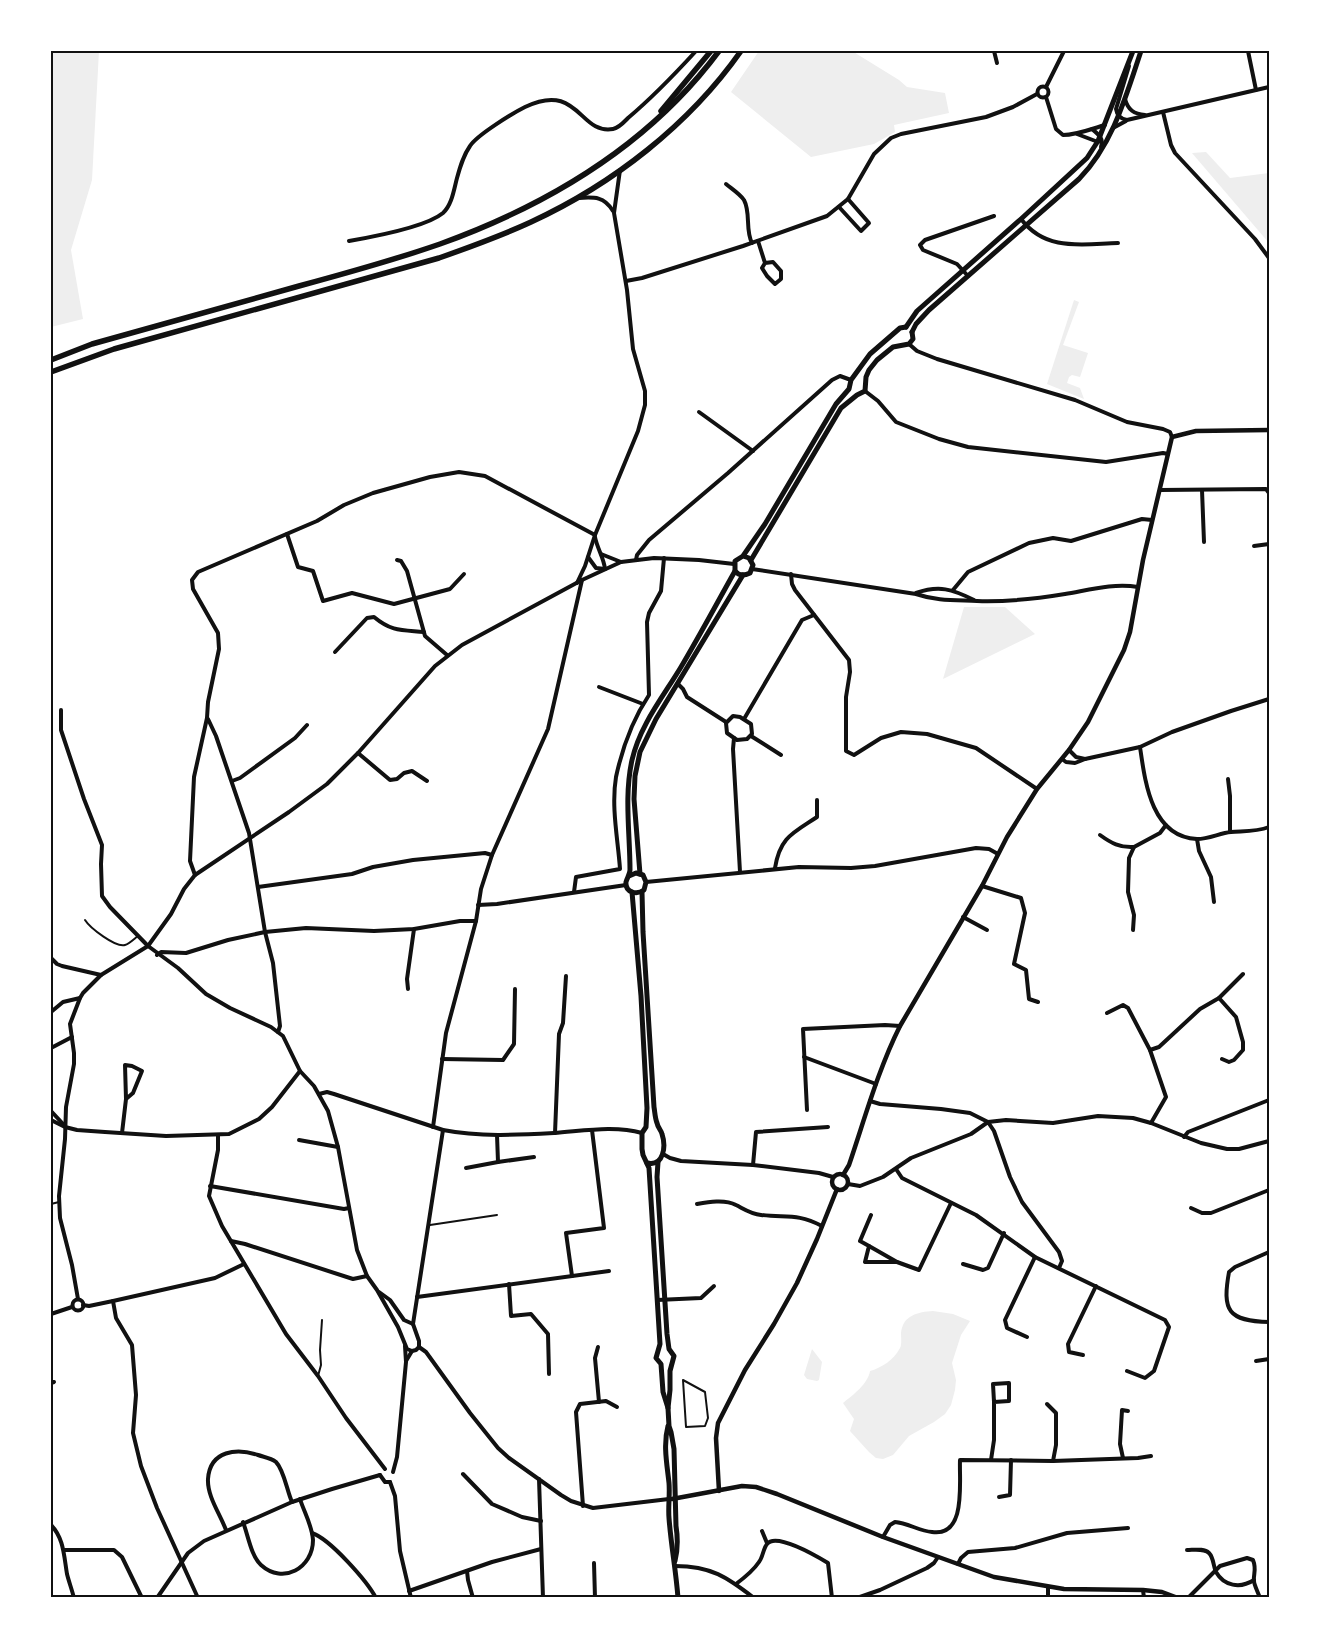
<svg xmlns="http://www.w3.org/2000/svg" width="1320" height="1649" viewBox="0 0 1320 1649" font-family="Karla,sans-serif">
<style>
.green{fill:#eee}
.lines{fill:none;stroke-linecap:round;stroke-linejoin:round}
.service{stroke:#111;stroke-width:2}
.minor{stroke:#111;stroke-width:4}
.tertiary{stroke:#111;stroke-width:4.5}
.secondary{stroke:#111;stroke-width:5}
.primary{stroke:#111;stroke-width:5.5}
.neatline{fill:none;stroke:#111;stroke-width:2}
</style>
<rect width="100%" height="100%" fill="#fff"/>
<g class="green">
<path d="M51,51H99L92,180L71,250L83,319L51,327Z"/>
<path d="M759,51H852L899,80L907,87L945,93L949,113L894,125L895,132L874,144L811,157L731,92Z"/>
<path d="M1206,152L1230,178L1269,173V243L1192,153Z"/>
<path d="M1074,300L1079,302L1063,345L1088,353L1080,377L1072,375L1069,377L1067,383L1080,388L1084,399L1047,384Z"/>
<path d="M964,607H1005L1035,634L943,679Z"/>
<path d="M933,1311L953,1314L970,1321L961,1335L952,1363L956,1380L955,1390L951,1405L945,1414L934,1422L909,1436L893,1455L883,1459L876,1458L869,1452L850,1431L854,1419L843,1403C853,1395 868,1384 870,1371C881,1368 894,1360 900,1348C902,1345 901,1337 901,1333C903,1315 918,1312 933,1311Z"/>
<path d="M812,1349L822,1362L819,1380L817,1381L807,1379L804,1375Z"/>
</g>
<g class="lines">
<g class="service">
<path d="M85,920C90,928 116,948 125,945C129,944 134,939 138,936"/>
<path d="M51,1204L59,1202"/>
<path d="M430,1225L497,1215"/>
<path d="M318,1376L321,1365L320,1350L322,1320"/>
<path d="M683,1380L705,1392L708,1418L705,1426L686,1427Z"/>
</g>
<g class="minor">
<path d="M994,51L997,63"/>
<path d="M1248,51L1256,90"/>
<path d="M1129,66L1116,109C1117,116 1121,119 1127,120L1269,87"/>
<circle cx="1043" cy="92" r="5.5"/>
<path d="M1046,87L1064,51"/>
<path d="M1046,97L1056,129L1063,135C1077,135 1091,129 1105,125"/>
<path d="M1125,99C1128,110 1134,114 1145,115"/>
<path d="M1163,112L1171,145L1175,153L1255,239L1269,258"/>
<path d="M1113,128L1126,121"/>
<path d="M1092,129C1098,134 1104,138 1101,147"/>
<path d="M1077,134L1098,142"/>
<path d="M726,184C732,189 740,194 744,200C751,213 745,230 752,243"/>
<path d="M578,198C594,197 604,196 613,211"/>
<path d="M839,207L861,231L869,223L848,199"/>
<path d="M1021,219C1046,252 1082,244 1118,243"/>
<path d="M349,241C372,237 426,227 443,213C452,205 454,189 457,178C460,167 463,156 470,146C477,135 513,113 525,107C579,81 579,135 613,129C619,128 624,122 628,118C653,97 674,75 696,51"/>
<path d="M758,241L765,263L762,268L767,276L775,284L781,279V271L773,262L765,263"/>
<path d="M968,276L957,264L923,250L920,245L925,240L994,216"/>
<path d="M626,281L642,278L743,246L827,216L848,199L874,154L891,138L901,134L986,117L1013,107L1037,94"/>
<path d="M909,344L917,351L937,359L1075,400L1127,422L1163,429L1170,432L1172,437"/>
<path d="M865,391L878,401L896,422L939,439L968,447L1106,462L1163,453L1168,454"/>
<path d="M699,412L753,451"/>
<path d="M1160,490L1266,489L1269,493"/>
<path d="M1202,490L1204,542"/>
<path d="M287,534L298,567L313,571L323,601L352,593L394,604L450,589L464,574"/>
<path d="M595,537C597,548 604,558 605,569"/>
<path d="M1254,546L1269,544"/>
<path d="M601,554L621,562"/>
<path d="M588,557L596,568L605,569"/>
<path d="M397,560L401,561L407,571L425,636L447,655"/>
<path d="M636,560L637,555L649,540L728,473L832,380L840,376L851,380"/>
<path d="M752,569L916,594C936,601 955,600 977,601C1007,602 1035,599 1065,594C1089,590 1113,583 1138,587"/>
<path d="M791,574L792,584L795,590L849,660L850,672L846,697V751L854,755L881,738L901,732L927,734L976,748L1037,789"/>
<path d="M577,583L585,566L595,535L638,431L645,405V391L633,349L627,290L614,213L620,170"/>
<path d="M953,590L968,572L1029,543L1053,538L1071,541L1142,519L1152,520"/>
<path d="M916,593C939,585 952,589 974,600"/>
<path d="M335,652L367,618L374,617C392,632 402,630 424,632"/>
<path d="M678,684L683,689L687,697L726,722"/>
<path d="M599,687L643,704"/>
<path d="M61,710V730L84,799L102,845L101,864L102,896L110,907L148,946L178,968L206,994L230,1008L271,1027L283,1036L300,1071L314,1086L328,1111L338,1147L357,1250L367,1276L377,1290L398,1327L407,1349L412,1351"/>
<path d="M733,716L740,717L751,724L752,734L747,739L737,740L727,733L726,723Z"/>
<path d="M208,719L216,736L249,833L265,932L273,963L280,1026L278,1032"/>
<path d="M744,719L802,620L814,615"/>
<path d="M751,736L781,755"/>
<path d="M734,738L733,749L740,872"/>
<path d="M1140,747C1145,781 1151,837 1197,839C1209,839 1220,833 1231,832C1244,831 1256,832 1269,827"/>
<path d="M1069,750L1076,757L1085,759"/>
<path d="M358,753L390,780L397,779L404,773L412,771L427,781"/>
<path d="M1062,759L1066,762L1075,763L1085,759L1140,747L1172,732L1231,711L1269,699"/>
<path d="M1228,779L1230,796V832"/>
<path d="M232,781L240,778L295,738L307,725"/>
<path d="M1100,835C1111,843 1120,848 1134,847"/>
<path d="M1197,839L1199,851L1211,877L1214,902"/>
<path d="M775,868C780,837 793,833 817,817V800"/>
<path d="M195,875L190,861L194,777L207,718L208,702L219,649L218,633L193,589L192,580L198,572L317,521L344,505L373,493L430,477L459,472L485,476L595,535"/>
<path d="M646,882L799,867L851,868L875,866L976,848L989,849L998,854"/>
<path d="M982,886L1021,898L1025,913L1014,964L1026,970L1029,999L1038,1002"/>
<path d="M258,887L352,874L373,867L413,860L485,853L492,855"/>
<path d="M574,892L576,877L620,869C618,840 611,807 616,777C622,749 633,719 649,695L647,622L649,613L661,591L664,558"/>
<path d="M478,905L497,904L626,885"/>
<path d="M963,917L987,930"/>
<path d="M1133,930L1134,915L1128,892L1129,858L1134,847L1160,833L1166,825"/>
<path d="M157,955L161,952L186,953L228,940L265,932L306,928L374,931L414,929L460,921H476"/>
<path d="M51,958L57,964L62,966L101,975"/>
<path d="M408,989L407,979L414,929"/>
<path d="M1219,998L1236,1017L1243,1042V1050L1234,1060L1229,1062L1222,1059"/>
<path d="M51,1012L63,1002L80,998"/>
<path d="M1107,1013L1123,1005L1128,1008L1150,1050L1166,1097L1151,1123"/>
<path d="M51,1048L72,1037"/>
<path d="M1150,1050L1159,1047L1200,1009L1219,998L1243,974"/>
<path d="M804,1057L876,1084"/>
<path d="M442,1059L503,1060L514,1044L515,989"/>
<path d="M319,1094L327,1092L334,1094L443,1130C479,1137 517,1135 554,1133C583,1131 614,1125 642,1133"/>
<path d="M870,1101L880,1104L941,1109L970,1113L988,1122L1006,1120L1053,1123L1098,1116L1133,1118L1151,1123L1201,1143L1227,1149H1239L1269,1141"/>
<path d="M807,1110L803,1029L885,1025L900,1026"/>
<path d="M51,1111L64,1125"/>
<path d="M51,1120L65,1127L77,1130L105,1132L166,1136L229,1134L259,1119L272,1107L300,1071"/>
<path d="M433,1127L446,1033L476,921L481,889L492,855L548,729L582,580"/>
<path d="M122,1133L126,1099L133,1093L142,1071L132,1066L125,1065L126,1099"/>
<path d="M555,1133L559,1034L563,1023L566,976"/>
<path d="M497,1135L498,1162L534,1157"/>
<path d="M218,1136V1150L209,1196L222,1226L286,1334L318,1376L346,1418L385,1469"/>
<path d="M1184,1137L1188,1132L1269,1100"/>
<path d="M299,1140L338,1147"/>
<path d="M663,1154L670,1158L681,1161L753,1165L819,1173L833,1177"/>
<path d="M753,1165L756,1132L828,1127"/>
<path d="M466,1168L498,1162"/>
<path d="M896,1169L902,1178L976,1215L1035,1257L1165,1320L1169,1327L1154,1371L1145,1378L1127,1371"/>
<path d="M848,1184L860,1186L883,1177L911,1158L971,1134L988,1122L994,1131L1010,1177L1022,1202L1059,1252L1062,1261L1059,1268"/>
<path d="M210,1186L344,1209L349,1208"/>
<path d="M697,1204C708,1202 725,1199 736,1205C744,1209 751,1214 761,1215C787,1218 797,1213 822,1226"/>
<path d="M1191,1208L1202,1213H1211L1269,1190"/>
<path d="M871,1215L860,1241L869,1246L865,1262H897L919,1270L951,1203"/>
<path d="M231,1241L245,1244L353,1279L367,1276"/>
<path d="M869,1246L897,1262"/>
<path d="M1269,1252L1235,1267L1229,1272C1222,1311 1228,1321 1269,1322"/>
<path d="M963,1264L983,1270L988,1268L1004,1233"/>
<path d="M572,1276L566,1233L604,1228L592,1130"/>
<path d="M509,1284L511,1316L531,1314L548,1334L549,1374"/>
<path d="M379,1292L390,1300L404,1320L413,1324L419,1341V1347"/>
<path d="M417,1297L609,1271"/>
<path d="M78,1299L72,1265L60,1218L59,1196L65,1139L66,1107L74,1064V1053L70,1024L80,998L83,993L101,975L148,946L171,914L184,889L195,875L289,812L327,784L358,753L435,666L462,645L582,580L621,562L654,558L699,560L734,564"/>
<circle cx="78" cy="1305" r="5.5"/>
<path d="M657,1300L701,1298L714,1286"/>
<path d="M113,1301L116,1318L132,1345L136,1395L133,1433L141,1466L157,1508L198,1598"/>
<path d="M83,1305L89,1306L113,1301L215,1278L244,1264"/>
<path d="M51,1314L72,1307"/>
<path d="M413,1324L443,1130"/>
<path d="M1027,1337L1007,1328L1005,1320L1035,1257"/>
<path d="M419,1347L426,1352L470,1413L498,1448L509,1458L561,1495L571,1501L593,1508L669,1499"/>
<path d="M598,1347L595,1358L599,1402"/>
<path d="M1083,1355L1069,1352L1068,1344L1096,1286"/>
<path d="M406,1361L412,1351L416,1350L419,1347"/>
<path d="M1256,1361L1269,1359"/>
<path d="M51,1383L54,1382"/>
<path d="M1047,1404L1056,1413V1445L1053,1461"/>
<path d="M1123,1458L1120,1444L1122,1410L1128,1411"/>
<path d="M991,1460L994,1440V1402L1009,1401V1383L993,1384L994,1402"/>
<path d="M393,1472L397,1457L406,1362L405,1346"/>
<path d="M463,1474L492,1504L522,1517L541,1521"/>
<path d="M380,1475L385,1482H390"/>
<path d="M539,1479L543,1598"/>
<path d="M390,1482L395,1496L400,1551L411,1598"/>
<path d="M999,1497L1010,1495L1011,1460"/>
<path d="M583,1506L576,1412L580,1404L606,1401L617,1407"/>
<path d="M243,1522C248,1535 251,1556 261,1565C283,1585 313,1568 313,1540C312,1525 304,1512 300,1499"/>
<path d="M51,1525C64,1538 64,1557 67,1574C69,1582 72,1590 74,1598"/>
<path d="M226,1530C220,1514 207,1496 208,1479C210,1450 237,1448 258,1455C264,1457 271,1458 276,1462C284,1470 287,1491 292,1502"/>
<path d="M762,1531L767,1543"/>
<path d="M312,1533C330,1539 367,1581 376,1598"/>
<path d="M883,1537L890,1525L895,1522C908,1523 919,1531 932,1532C967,1537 959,1482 960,1460L1053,1461L1138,1458L1151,1456"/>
<path d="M64,1550H114L122,1557L142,1598"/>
<path d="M1187,1550C1194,1550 1204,1548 1209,1553C1214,1558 1213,1566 1216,1572C1224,1586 1240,1589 1254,1580"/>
<path d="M594,1563L595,1598"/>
<path d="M958,1564L961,1558L968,1552L1015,1548L1067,1533L1128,1528"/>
<path d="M675,1566C711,1566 727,1577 754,1598"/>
<path d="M467,1571L468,1580L473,1598"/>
<path d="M736,1584C744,1578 753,1571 759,1562C763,1557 763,1549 767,1544C776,1532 818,1557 828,1563L832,1598"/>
<path d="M1048,1587V1598"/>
<path d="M1143,1590L1144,1598"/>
<path d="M409,1591L492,1562L541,1549"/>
<path d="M157,1598L188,1553L204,1541L292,1502L332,1489L380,1475"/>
<path d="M857,1598L880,1590L927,1568L934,1563L938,1557"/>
<path d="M1188,1598L1220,1566L1247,1558L1253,1560C1257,1570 1253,1574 1254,1581C1254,1585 1258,1592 1260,1598"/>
</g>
<g class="tertiary">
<circle cx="840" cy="1182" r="8"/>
<path d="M843,1175L849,1165C865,1118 878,1070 900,1026L982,886L1007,837L1037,789L1069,750L1088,722L1124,650L1130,632L1143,560L1172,437L1196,431L1269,430"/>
<path d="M719,1491L716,1438L718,1423L745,1370L774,1324L797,1283L817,1239L837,1189"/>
<path d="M672,1499L742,1486L756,1487L777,1494L883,1537L994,1577L1064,1589L1143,1590L1162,1592L1178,1598"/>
</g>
<g class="secondary">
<path d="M906,327L917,311L1021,219L1087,158L1098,141L1133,51"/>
<path d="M912,332L916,324L929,310L1079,179C1113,144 1126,96 1141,51"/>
<path d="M743,556L749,558L753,565L750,573C744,576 739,576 735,571V561L743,556L765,524L836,404L849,389L851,380L870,354L900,328L906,327"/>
<path d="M751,560L841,408L857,395L865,391L866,377L869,370L877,360L893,347L909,344L913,339L912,332"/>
<path d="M640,874L634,799L635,776L640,752L656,719L743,575"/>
<path d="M629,876L636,873L643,875L646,882L644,890C637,895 625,893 626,882C627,878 630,874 630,870C630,834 624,796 632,760C640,725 663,697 681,667C700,635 717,603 735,571"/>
<path d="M632,892L641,996L647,1108L646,1127L642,1133V1149L643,1155L649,1168L660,1344L656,1358L661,1364L663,1392L668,1408"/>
<path d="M642,892L643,932L654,1107C655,1113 655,1118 657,1123C658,1128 661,1130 662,1134C666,1146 664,1167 647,1163"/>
<path d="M658,1162L657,1177L667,1334L669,1349L674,1356L670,1371V1390L668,1408L669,1426L671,1432L674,1449L676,1526C678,1539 678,1549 675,1561"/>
<path d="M668,1426C663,1445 667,1464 669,1483C670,1495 668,1506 669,1518C671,1545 676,1571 678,1598"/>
</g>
<g class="primary">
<path d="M661,111L711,51"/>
<path d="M51,360L92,344C161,324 230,305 299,286C347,273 394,260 440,244C548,205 650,144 719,51"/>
<path d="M51,372L114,349L439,258C470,247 501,236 531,222C613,184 689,125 741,51"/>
</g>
</g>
<rect width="1320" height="1649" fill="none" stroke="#ffffff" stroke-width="105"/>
<rect x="52" y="52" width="1216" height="1544" class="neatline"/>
</svg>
